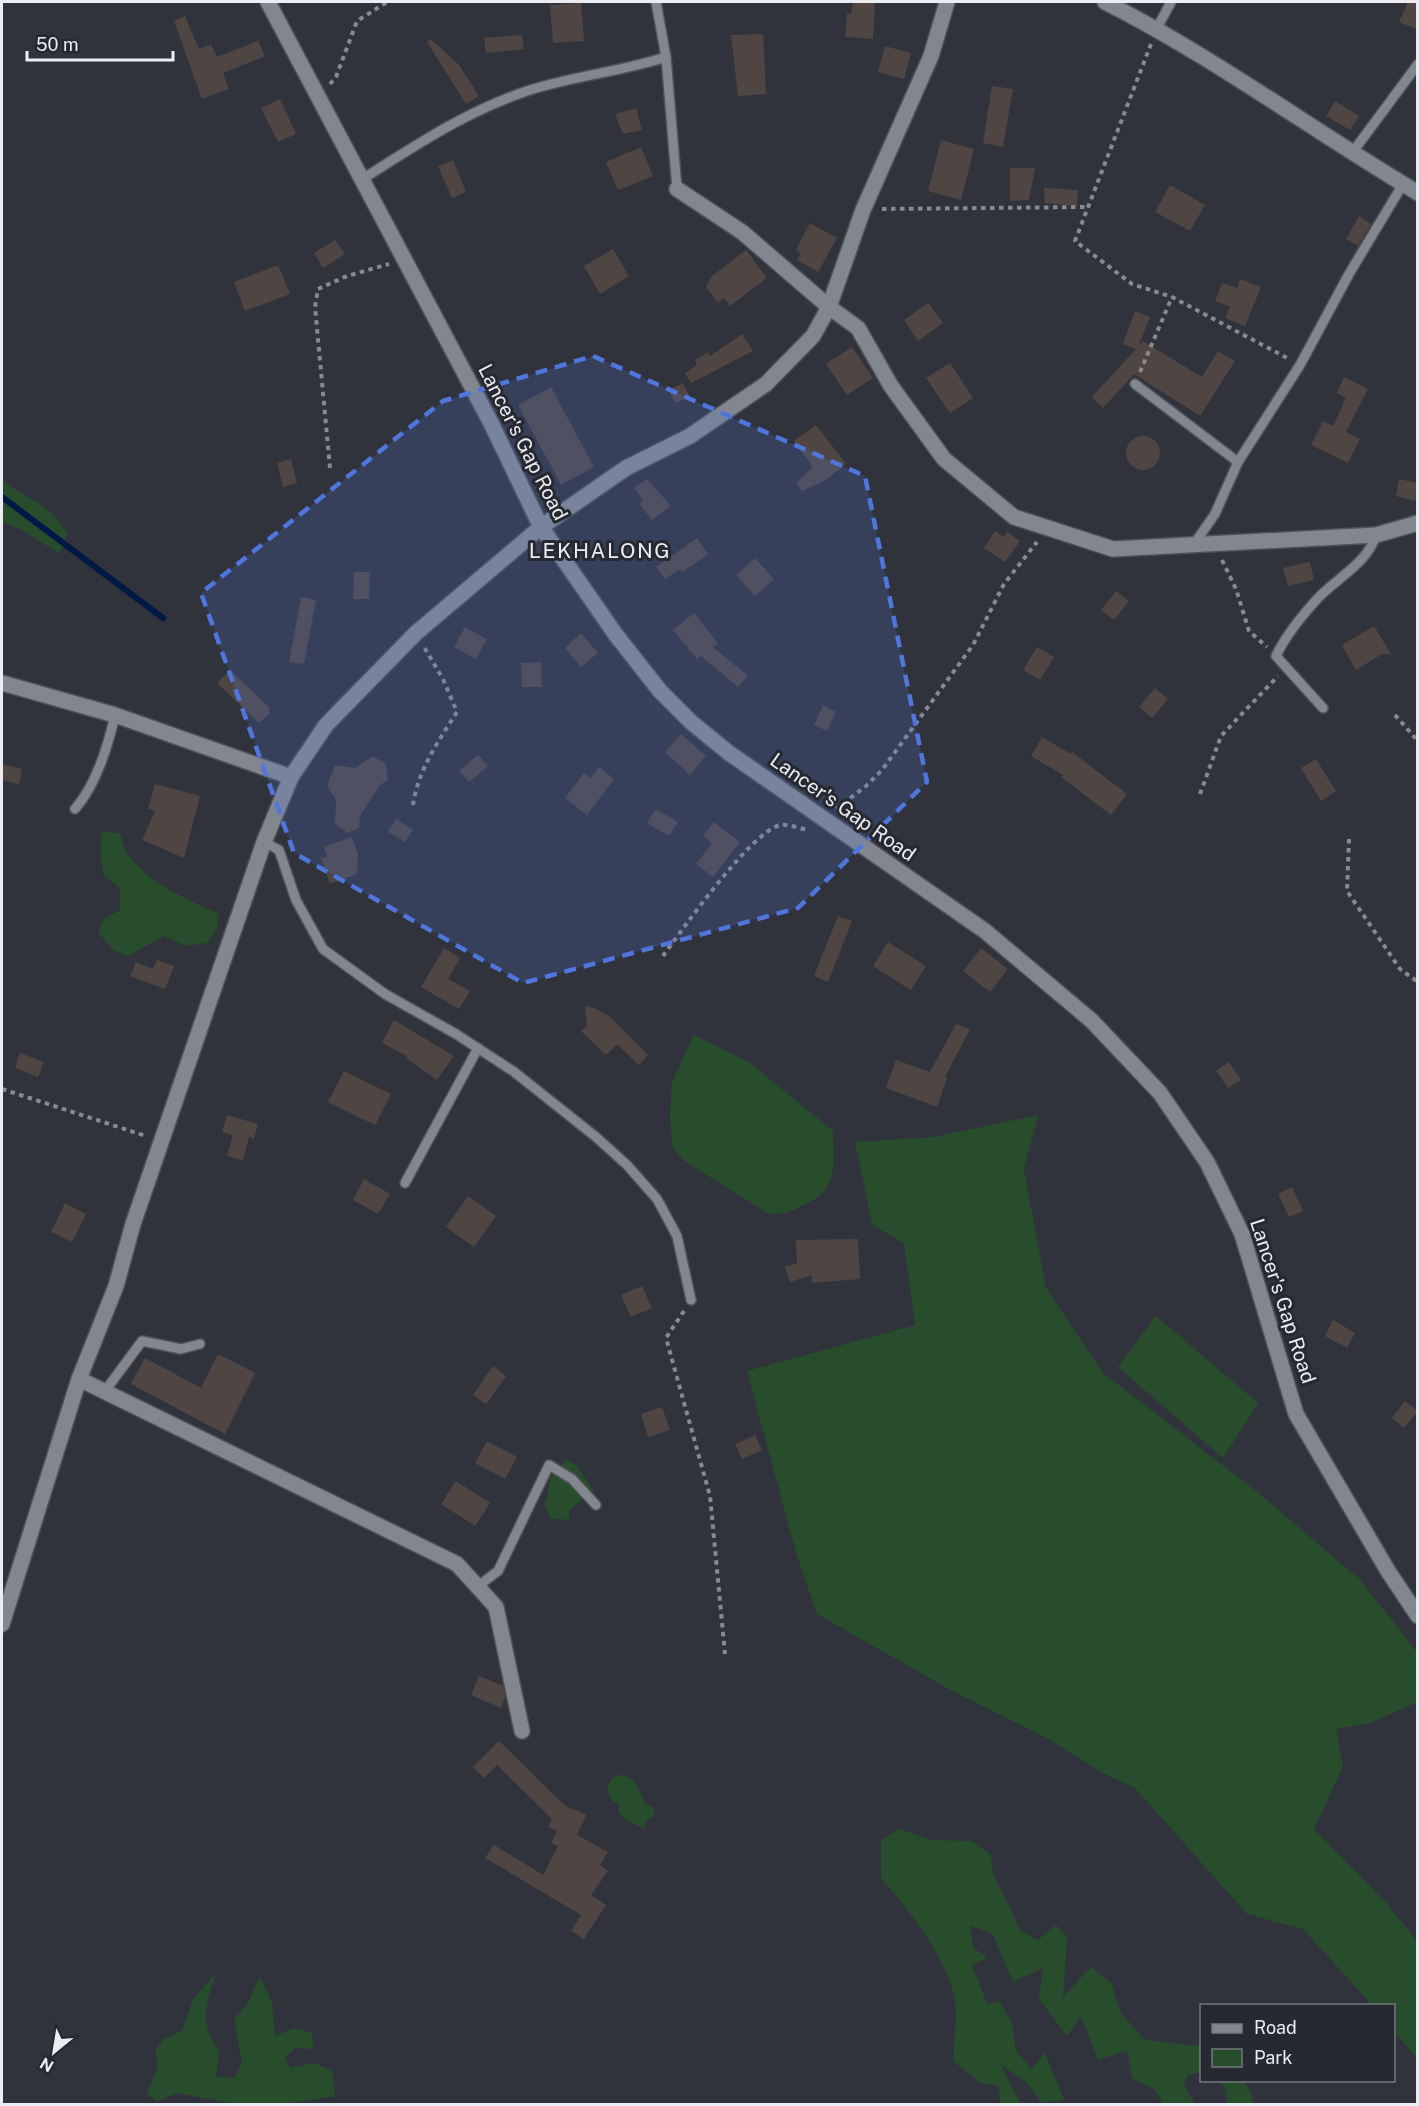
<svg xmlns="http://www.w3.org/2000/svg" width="1419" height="2106" viewBox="0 0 1419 2106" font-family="'Public Sans',sans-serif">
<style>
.green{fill:#274d2d}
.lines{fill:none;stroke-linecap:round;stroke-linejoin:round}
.stream{stroke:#001846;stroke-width:6}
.building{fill:#4f4643}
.service-casing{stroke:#4f5258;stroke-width:12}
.minor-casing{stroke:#4f5258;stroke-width:18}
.secondary-casing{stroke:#4f5258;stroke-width:18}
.path{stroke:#888a91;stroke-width:4;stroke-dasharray:4.5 4.5;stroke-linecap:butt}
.service{stroke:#82868f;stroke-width:9}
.minor{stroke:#82868f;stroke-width:15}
.secondary{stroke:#82868f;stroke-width:15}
.marked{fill:#5076de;fill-opacity:0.2;stroke:#5076de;stroke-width:4.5;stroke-dasharray:12 8;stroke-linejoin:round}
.labels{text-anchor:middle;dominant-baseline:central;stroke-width:6;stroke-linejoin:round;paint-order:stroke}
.street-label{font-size:20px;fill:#ebedf2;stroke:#262930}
.neighbourhood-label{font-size:21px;letter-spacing:1.5px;fill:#ebedf2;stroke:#262930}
</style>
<rect width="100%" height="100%" fill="#30333b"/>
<g class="green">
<path d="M2,479C15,492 31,497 45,508C54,514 60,524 67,533L60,554L22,530L2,522Z"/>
<path d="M103,831L121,834C123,872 187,900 218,913L217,928L207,943L187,946L164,936L128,956L113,950L98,932L104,919L120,910V888L104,876C101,860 98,847 103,831Z"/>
<path d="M694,1035L750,1063L833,1131C833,1167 840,1189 802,1206C789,1212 782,1215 767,1213L683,1160L672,1146L670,1114L672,1082Z"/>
<path d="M1038,1115L1024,1170L1046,1288L1103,1373L1260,1494L1360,1580L1417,1652V1702L1370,1723L1336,1729L1343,1766L1314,1829L1388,1905L1417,1941V2059L1394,2031V2006L1372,2005L1303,1929L1247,1914L1135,1788L1099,1771L1047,1738L956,1693L817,1614L796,1553L747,1371L915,1325L904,1244L872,1224L855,1142L934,1137Z"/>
<path d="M1156,1316L1258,1403L1223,1458L1118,1367Z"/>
<path d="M566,1460L575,1464L594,1491L592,1500L582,1499L569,1510V1520L550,1518L544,1502L547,1499L550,1478Z"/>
<path d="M619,1775C634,1775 640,1791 644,1803L654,1808V1816L646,1821L644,1828L627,1821L618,1812L619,1804L611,1800L607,1789L611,1779Z"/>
<path d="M900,1829L931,1840L972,1841L991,1855L993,1874L1021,1931L1038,1940L1056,1925L1067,1937L1063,1997L1091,1967L1111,1983L1120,2012L1145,2040L1199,2046L1201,2041V2072L1188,2075L1184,2086L1195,2104H1163L1155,2090L1132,2078L1127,2051L1098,2060L1081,2016L1067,2036L1039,1999L1043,1968L1013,1982L992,1933L970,1926L973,1947L987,1958L972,1965L987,2004L999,2001L1012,2024L1016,2052L1032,2069L1045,2053L1064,2100L1042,2103L1025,2081L1001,2065L1021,2104H1000L999,2086L979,2082L953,2061C954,2042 957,2020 955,2001C951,1963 906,1906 881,1878V1840Z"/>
<path d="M216,1973C206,2007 198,2019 219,2051L216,2077L234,2078L242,2063L234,2019L247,2005L260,1976L272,2002L275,2036L294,2028L312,2033L313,2049L295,2048L285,2058L290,2068L313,2063L332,2070L335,2096L287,2104H236L177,2093L157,2101L147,2094L157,2069L156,2050L163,2039L182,2031L193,1999Z"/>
<path d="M1218,2081H1243L1252,2094L1253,2104H1228L1224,2086Z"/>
</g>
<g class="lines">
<path class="stream" d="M2,497L163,618"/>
</g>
<g class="building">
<path d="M853,2H875L873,39L845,37L847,14H851Z"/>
<path d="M1408,2H1418V30L1399,22Z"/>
<path d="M581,3L584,41L553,43L550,5Z"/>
<path d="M185,16L199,49L211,44L217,57L258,41L265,56L223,73L229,89L202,99L174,21Z"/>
<path d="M763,34L766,94L738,96L731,35Z"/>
<path d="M522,35L524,49L486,53L484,38Z"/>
<path d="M431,39L459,65L479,96L466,104L427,42Z"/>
<path d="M885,46L911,53L904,79L878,72Z"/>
<path d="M992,86L1013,89L1003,147L983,143Z"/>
<path d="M280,99L296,134L278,142L261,108Z"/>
<path d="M1335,101L1359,116L1350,130L1326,116Z"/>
<path d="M636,108L642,130L623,134L615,114Z"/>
<path d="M941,140L974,149L961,200L928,191Z"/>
<path d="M641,147L653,176L618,190L606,162Z"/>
<path d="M453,160L466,192L452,198L438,166Z"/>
<path d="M1010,168H1035L1029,200L1010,201Z"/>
<path d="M1170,185L1205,205L1190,231L1155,212Z"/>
<path d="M1044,188L1078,190L1077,206L1045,203Z"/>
<path d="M1359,216L1371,224L1358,246L1346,239Z"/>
<path d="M810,223L837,238L818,272L797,260L801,253L796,250Z"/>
<path d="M335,240L345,254L323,268L314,253Z"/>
<path d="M613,249L629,276L600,294L584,266Z"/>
<path d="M746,250L767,278L730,306L724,298L718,303L706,287L711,277Z"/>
<path d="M278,265L290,294L245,311L234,282Z"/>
<path d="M1240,279L1261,287L1245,326L1225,318L1230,307L1215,301L1222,283L1237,288Z"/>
<path d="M928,303L943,323L918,341L904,320Z"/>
<path d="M1135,311L1150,317L1138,347L1143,341L1202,377L1218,351L1235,361L1200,416L1134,374L1103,408L1092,397L1136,349L1123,344Z"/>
<path d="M742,334L753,351L691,383L685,373L697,365L695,360L708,352L710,356Z"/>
<path d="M852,347L873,378L847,395L826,364Z"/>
<path d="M950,363L973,398L950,413L926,378Z"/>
<path d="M1344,377L1368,389L1346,432L1360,439L1348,463L1311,445L1323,421L1333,426L1346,398L1337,393Z"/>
<path d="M683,383L690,397L675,403L669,390Z"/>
<path d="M551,387L594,467L561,485L518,405Z"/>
<path d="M816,425L846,464L824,481L802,491L796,483L813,467L794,441Z"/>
<circle cx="1143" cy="453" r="17"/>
<path d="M291,459L297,483L283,487L277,463Z"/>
<path d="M647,479L671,506L652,520L639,503L643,500L634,488Z"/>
<path d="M1399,479L1418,483L1415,501L1396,496Z"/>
<path d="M995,531L1004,537L1007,532L1020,541L1005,562L984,548Z"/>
<path d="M697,538L708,554L683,572L680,569L665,579L656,567Z"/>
<path d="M755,558L774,579L755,596L736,575Z"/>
<path d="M1310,562L1314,580L1288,586L1283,568Z"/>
<path d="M354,572H370L369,599H353Z"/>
<path d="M1116,591L1129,601L1114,620L1101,610Z"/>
<path d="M301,597L316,600L304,664L289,662Z"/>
<path d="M694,613L718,643L713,647L748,676L738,687L701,656L697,659L673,630Z"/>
<path d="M1374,626L1391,654H1382L1356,670L1342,645Z"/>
<path d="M465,627L487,639L476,659L454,647Z"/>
<path d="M581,633L598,653L581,667L565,648Z"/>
<path d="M1037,647L1054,657L1040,680L1023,670Z"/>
<path d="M541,662L542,687H522L521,663Z"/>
<path d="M230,670L269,707V714L259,723L217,683Z"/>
<path d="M1155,688L1168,699L1152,718L1139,707Z"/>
<path d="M823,705L836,712L827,731L814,725Z"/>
<path d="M681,734L706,756L690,775L665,752Z"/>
<path d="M1042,737L1071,754L1072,752L1127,794L1111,815L1061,777L1063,775L1031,756Z"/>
<path d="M478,755L488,766L469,782L459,771Z"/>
<path d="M373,756L386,764L388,780L380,785L360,816L359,828L348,833L335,824L336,800L327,786L335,765L355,768Z"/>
<path d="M1316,759L1336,791L1321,801L1301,768Z"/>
<path d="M2,764L22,769L19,784L2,780Z"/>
<path d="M599,767L614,779L587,815L565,798L584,773L591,778Z"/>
<path d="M155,784L200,796L184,858L142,840L155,811L148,809Z"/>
<path d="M656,809L678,822L669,836L647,823Z"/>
<path d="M396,819L413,830L405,842L388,832Z"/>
<path d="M714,822L740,842L713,877L696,864L712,843L703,836Z"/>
<path d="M352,837L358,855L357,874L330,884L321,858L327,857L324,847Z"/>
<path d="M838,916L852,921L828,982L814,976Z"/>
<path d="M888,942L926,966L911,990L873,966Z"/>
<path d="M444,948L460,958L448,979L470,991L459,1009L421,987Z"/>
<path d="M981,948L1008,969L990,992L963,971Z"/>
<path d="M157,960L174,966L165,989L130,976L136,962L153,969Z"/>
<path d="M585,1006L596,1009L609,1016L648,1055L639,1065L617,1044L606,1055L581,1031L587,1026Z"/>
<path d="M394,1020L454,1056L437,1080L406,1058L407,1056L382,1043Z"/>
<path d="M956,1024L970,1029L945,1077L947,1078L937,1107L886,1088L896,1060L930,1072Z"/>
<path d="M20,1053L44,1062L38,1077L15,1068Z"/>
<path d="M1229,1062L1241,1080L1228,1088L1216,1071Z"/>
<path d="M344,1071L391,1094L375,1125L328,1102Z"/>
<path d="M227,1115L258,1124L254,1139L249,1137L243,1160L227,1156L233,1135L222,1132Z"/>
<path d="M364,1179L390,1194L378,1214L353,1200Z"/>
<path d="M1292,1187L1303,1211L1289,1217L1278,1194Z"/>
<path d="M468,1196L496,1216L474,1247L446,1227Z"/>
<path d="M65,1203L86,1214L72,1242L51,1232Z"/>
<path d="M858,1239L860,1279L812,1283V1275L790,1282L785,1267L797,1263L796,1240Z"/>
<path d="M642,1286L652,1308L631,1317L621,1295Z"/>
<path d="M1333,1320L1355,1333L1347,1348L1325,1336Z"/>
<path d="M218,1354L255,1373L225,1434L131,1384L145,1358L201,1388Z"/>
<path d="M493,1366L506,1376L486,1404L473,1395Z"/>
<path d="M1405,1401L1418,1411L1404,1428L1392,1418Z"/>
<path d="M662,1407L670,1430L648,1437L641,1414Z"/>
<path d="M755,1435L762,1450L742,1459L735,1444Z"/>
<path d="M487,1441L517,1457L505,1479L475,1463Z"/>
<path d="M456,1481L490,1503L475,1526L441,1504Z"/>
<path d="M479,1676L503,1686L505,1697L501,1708L471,1695Z"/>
<path d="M499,1741L564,1805L586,1815L577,1835L608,1852L600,1865L608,1871L591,1895L606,1905L584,1939L571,1931L581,1915L485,1858L494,1845L543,1875L558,1846L551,1843L557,1831L548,1827L552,1819L497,1765L484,1778L473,1767Z"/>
</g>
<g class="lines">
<defs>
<g id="service">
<path d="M656,2L666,57L677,189"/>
<path d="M1157,28L1171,2"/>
<path d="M1352,153L1418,64"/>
<path d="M361,180C416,145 465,112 527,91C572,76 620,72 666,57"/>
<path d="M1135,384L1238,462"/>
<path d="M1194,544L1215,514L1238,462L1300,365L1349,274L1403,184"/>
<path d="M1323,708L1276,656C1287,633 1303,614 1320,596C1340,576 1368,562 1376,535"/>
<path d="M75,809C96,785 108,746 115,715"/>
<path d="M264,842L279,850L296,900L323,949L385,994L456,1034L513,1071L596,1137L627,1165L657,1199L677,1236L691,1300"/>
<path d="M405,1183L478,1048"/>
<path d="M105,1391L142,1341L181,1349L200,1344"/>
<path d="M477,1587L498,1571L549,1465L572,1479L596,1505"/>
</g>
<g id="minor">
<path d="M1105,2C1214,57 1312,130 1418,193"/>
<path d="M677,189L742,232L829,307L863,210L931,56L947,2"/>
<path d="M2,683L115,715L291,777"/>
<path d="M79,1379L457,1564L496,1607L522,1731"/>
<path d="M2,1624L79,1379L116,1286L133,1224L264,842L291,777L326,725L416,633L541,527L626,468L690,436L766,384L813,336L829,307L858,328L891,386L944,459L1014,517L1113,549L1376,535L1418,523"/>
</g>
<path id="secondary" d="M268,2L491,423L541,527L616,635L660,691L691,722L729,753L985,931L1092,1021L1160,1093L1207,1162L1242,1234L1296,1414L1388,1571L1418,1616"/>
</defs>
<use href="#service" class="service-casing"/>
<use href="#minor" class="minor-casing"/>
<use href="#secondary" class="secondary-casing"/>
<g class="path">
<path d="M1151,44L1075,241L1132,284L1172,297L1289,359"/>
<path d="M330,84L336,77L357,21L387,2"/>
<path d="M882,209L1088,207"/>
<path d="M1140,372L1172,297"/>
<path d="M330,468L315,307L318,289L347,276L389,264"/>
<path d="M1222,560L1236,589L1249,631L1267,647"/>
<path d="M1395,715L1418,741"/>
<path d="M1200,794L1221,736L1278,676"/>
<path d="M413,805C418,770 439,740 457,712L443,679L424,647"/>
<path d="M836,809L866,786L882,770L973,645L1004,584L1037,542"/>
<path d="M1349,839L1347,891L1400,969L1418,982"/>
<path d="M663,956C682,930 753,829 781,825C789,824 801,829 809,830"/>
<path d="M2,1089L146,1136"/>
<path d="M684,1311L666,1338L710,1496L725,1654"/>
</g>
<use href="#service" class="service"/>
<use href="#minor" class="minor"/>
<use href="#secondary" class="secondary"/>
</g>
<path class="marked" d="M593,356L865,476L927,782L798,908L523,983L294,853L201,593L443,401Z"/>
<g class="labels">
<g class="street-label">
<text transform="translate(523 442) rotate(63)">Lancer's Gap Road</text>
<text transform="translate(843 807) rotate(35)">Lancer's Gap Road</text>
<text transform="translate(1283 1301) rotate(72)">Lancer's Gap Road</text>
</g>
<g class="neighbourhood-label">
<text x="600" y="550">LEKHALONG</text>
</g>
</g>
<rect width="1419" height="2106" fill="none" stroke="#ebedf2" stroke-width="6"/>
<rect x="1200" y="2004" width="195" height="78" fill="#262930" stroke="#75777e" stroke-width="1.5"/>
<rect x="1212" y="2024" width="30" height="9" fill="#82868f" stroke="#75777e" stroke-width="1.5"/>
<text x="1254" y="2034" font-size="18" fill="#ebedf2">Road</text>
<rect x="1212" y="2049" width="30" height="18" fill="#274d2d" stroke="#75777e" stroke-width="1.5"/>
<text x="1254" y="2064" font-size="18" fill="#ebedf2">Park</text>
<g transform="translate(54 2052) rotate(210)" stroke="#262930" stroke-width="4.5" paint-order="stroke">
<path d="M0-4.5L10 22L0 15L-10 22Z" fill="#ebedf2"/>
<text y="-9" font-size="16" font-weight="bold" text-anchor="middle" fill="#ebedf2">N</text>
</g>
<path d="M27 51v9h146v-9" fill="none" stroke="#ebedf2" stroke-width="3"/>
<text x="36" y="51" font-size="18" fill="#ebedf2" stroke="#262930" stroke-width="4.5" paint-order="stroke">50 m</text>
</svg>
